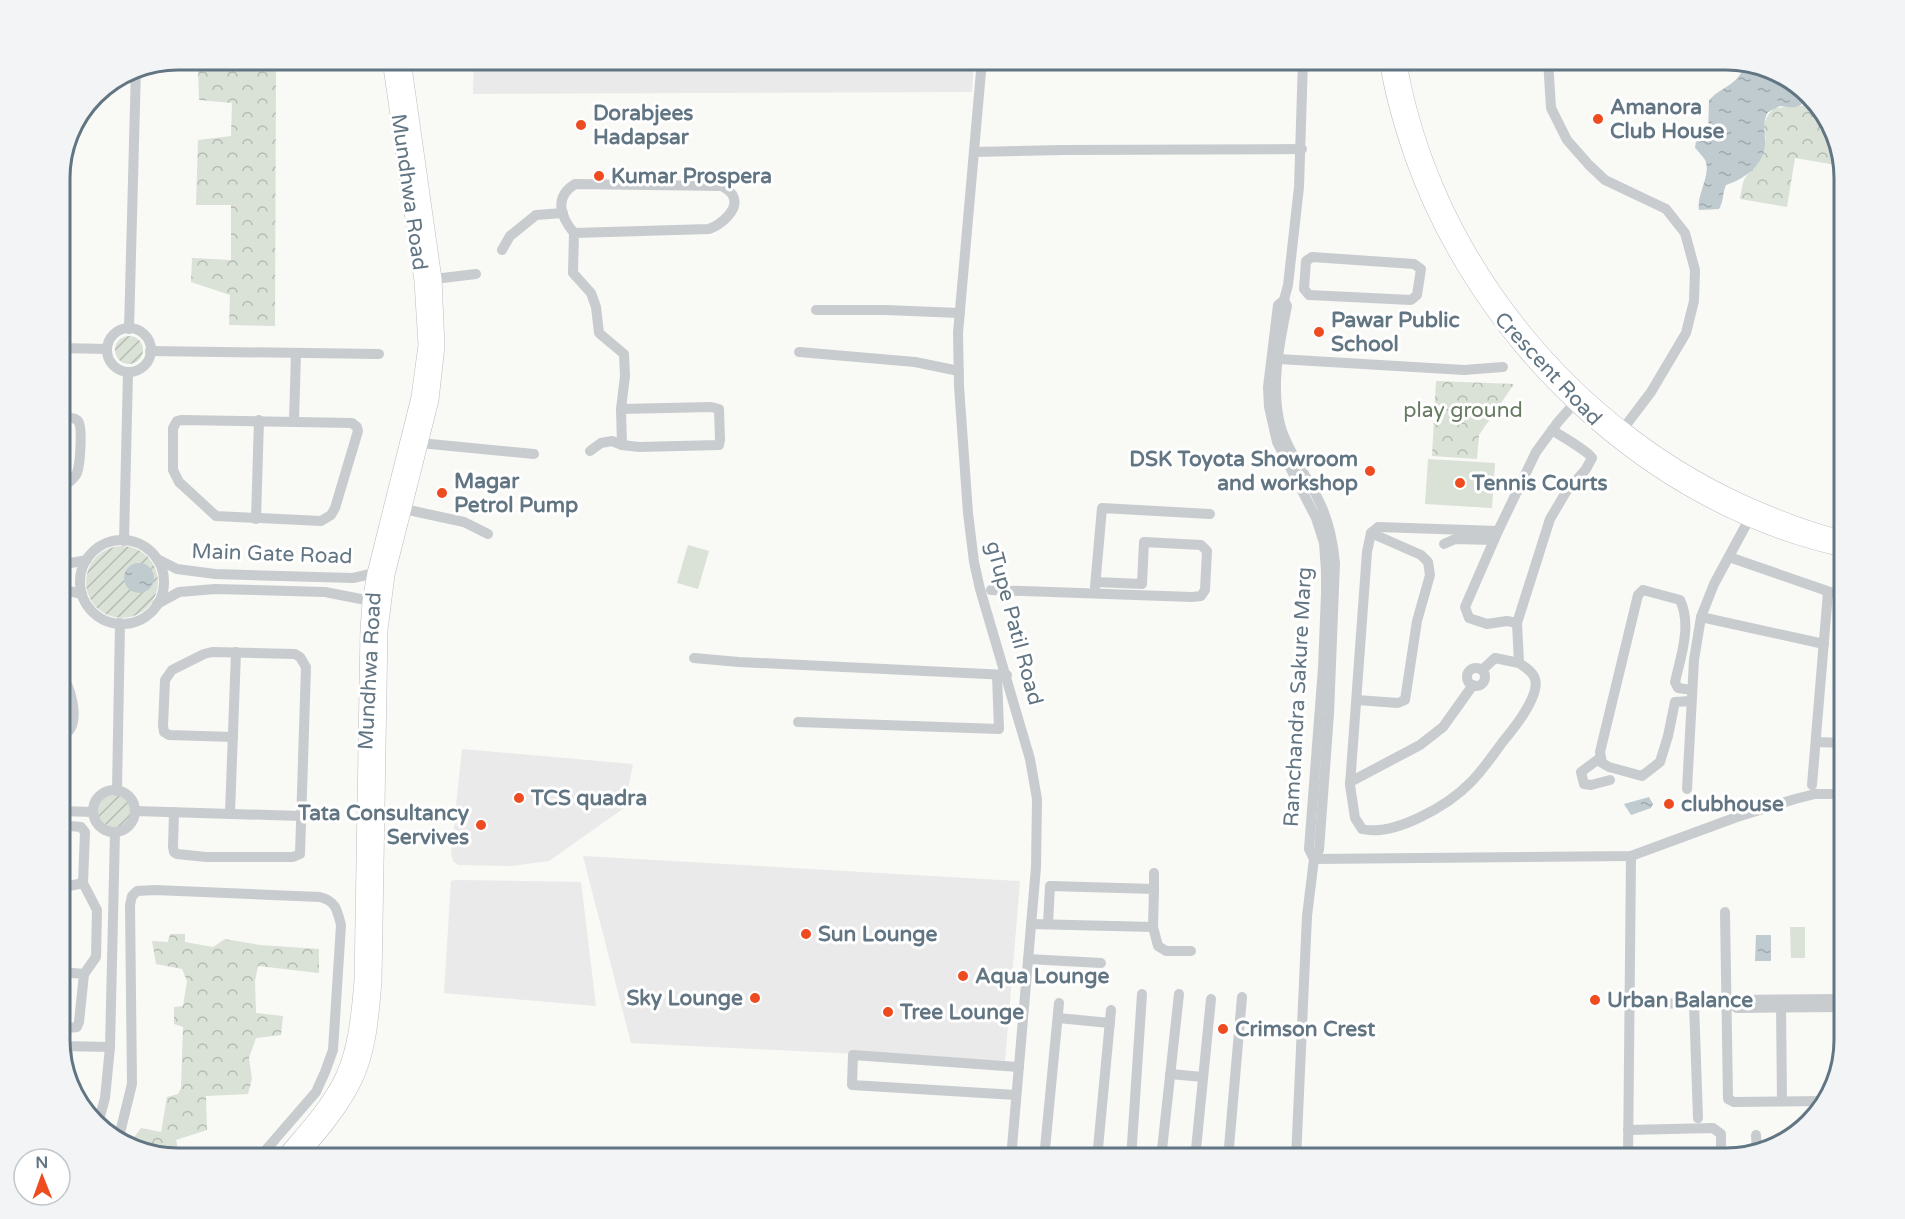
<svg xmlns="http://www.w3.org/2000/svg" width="1905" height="1219" viewBox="0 0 1905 1219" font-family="'Varela Round',sans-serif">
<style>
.built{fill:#e9eae9}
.forest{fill:url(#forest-crowns)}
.garden{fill:url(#garden-furrows)}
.pitch{fill:#dae1d6}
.water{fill:url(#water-ripples)}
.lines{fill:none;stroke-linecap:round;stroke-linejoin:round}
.major-casing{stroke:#bbbfc3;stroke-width:15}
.highway-casing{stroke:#babec1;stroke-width:16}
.minor{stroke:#c8cccf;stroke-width:10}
.major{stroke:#fff;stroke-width:14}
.highway{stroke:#fff;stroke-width:15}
.poi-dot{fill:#ef4b20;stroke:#fff;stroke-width:2}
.labels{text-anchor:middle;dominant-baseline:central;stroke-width:6;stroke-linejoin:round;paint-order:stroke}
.poi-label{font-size:21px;font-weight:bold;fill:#627583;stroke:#fff;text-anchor:start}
.street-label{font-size:21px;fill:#627583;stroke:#fff}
.park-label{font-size:21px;fill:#667a61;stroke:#fff}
.rim{fill:none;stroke:#627583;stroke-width:3}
</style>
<defs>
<pattern id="forest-crowns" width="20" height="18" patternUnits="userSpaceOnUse" patternTransform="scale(1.5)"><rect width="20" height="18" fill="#dae1d6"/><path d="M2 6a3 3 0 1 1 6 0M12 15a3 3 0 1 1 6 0" fill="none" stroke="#b4bbb3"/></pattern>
<pattern id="garden-furrows" width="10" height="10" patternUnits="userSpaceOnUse" patternTransform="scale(1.5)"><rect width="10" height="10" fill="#dae1d6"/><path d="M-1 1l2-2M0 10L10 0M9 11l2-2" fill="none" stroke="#b4bbb3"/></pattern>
<pattern id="water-ripples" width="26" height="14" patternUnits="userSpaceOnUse" patternTransform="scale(1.5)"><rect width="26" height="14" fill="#bfcbcf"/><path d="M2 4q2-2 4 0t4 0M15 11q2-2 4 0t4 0" fill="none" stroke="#9fa9ad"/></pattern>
</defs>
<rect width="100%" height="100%" fill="#f9f9f6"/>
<g class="built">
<path d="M474,60H974L972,92L473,94Z"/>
<path d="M462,749L633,764L624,808L549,861L511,866L458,865L453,861L451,854Z"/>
<path d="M583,856L1020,881L1005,1061L631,1043Z"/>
<path d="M455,880L581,882L596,1006L444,993L451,881Z"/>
</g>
<g class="forest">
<path d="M235,60H276L275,326L229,325L230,295L191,282L192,258L231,260V205H196L198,140L231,136L232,103L199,100L198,65L234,62Z"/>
<path d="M1809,98L1829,119L1842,166L1795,158L1787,207L1740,199C1741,193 1742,185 1744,180C1751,169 1760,160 1764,147C1770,129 1755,129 1774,108L1802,106Z"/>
<path d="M1436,381L1514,384L1479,435L1477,459L1432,456Z"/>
<path d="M170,934H185V942L213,947L225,939L260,945L319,949V973L258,966L255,981L256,1013L283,1016L281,1035L256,1038L249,1058L252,1079L248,1094L206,1096L207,1130L176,1140L180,1159L129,1144L141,1128L161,1132L167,1097L178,1094L181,1088L183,1027L174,1024V1007L183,1006L187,981L182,969L156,964L152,941L168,942Z"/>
</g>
<g class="garden">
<circle cx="129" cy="350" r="14"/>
<circle cx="122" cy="582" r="36"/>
<circle cx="114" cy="811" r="17"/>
</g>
<g class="pitch">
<path d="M1428,459L1495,463L1492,508L1425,504Z"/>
<path d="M688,545L709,551L698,589L677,583Z"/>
<path d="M1790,927H1805V958H1791Z"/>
</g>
<g class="water">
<path d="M1745,66L1792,80L1809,98C1799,109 1794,108 1780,106L1768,112C1761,124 1766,133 1765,145C1763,166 1744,179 1726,185C1722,194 1724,201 1719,209L1699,210C1696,195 1712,174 1705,160C1704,158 1698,151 1695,148L1696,141H1706L1708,136L1709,100C1724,85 1735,87 1745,66Z"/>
<circle cx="139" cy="578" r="15"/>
<path d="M1649,797L1653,804L1651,808L1631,815L1624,804Z"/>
<path d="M1756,935H1771V961H1755Z"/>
</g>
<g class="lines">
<defs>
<g id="major">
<path d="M1387,60C1391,93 1401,125 1412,157C1478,344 1648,508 1845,550"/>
<path d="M1399,60C1432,258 1576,432 1759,509C1787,521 1815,532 1845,538"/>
</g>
<g id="highway">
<path d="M282,1159C303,1134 329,1107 343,1077C357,1046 359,1013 362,981L368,630L370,602L375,573L419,397L426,345L422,281L390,60"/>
<path d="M297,1159C317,1136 338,1112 352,1085C369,1053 371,1016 374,981L380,630L387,575L431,400L437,346L434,279L403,60"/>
</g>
</defs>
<use href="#major" class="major-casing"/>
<use href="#highway" class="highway-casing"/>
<g class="minor">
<path d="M982,60L958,333L959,386L968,513L974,562L980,589L1030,759L1037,799L1036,867L1011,1159"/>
<path d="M1303,60L1299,187L1288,285L1284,300L1278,305L1268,387L1269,407L1277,442L1316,518L1324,543L1326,571V594L1323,668L1309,849L1314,859"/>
<path d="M1548,60L1551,108L1567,140L1589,165L1605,180L1666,209L1685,233L1695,270L1694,301L1686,333L1651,392L1623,429"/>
<path d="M974,152L1063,150L1302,149"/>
<path d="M574,233C560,216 554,197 575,184L722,186C726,189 731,191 733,196C740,210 720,225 709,229L574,233L573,273L591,293L596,307L599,333L624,354L625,376L621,409L711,407L719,409L720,440L719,445L639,447L622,445L612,441L601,443L590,451"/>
<path d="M502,250L510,236L536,215L563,213"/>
<path d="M1312,257L1414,264L1421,269L1417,295L1411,300L1309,295L1304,289L1306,261Z"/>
<path d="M434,279L476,274"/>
<path d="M1284,300L1287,306C1279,345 1270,389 1281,428C1289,454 1308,477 1319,501C1329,521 1333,541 1335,563L1329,714L1319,850L1314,859L1307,916L1296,1159"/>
<path d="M816,310H886L960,313"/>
<circle cx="129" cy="350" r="22"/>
<path d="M129,329L136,68"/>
<path d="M60,348L107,349"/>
<path d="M150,351L379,354"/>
<path d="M799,352L915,362L959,371"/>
<path d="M1279,359L1464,370L1503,367"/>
<path d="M621,409L622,445"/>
<path d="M60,417C65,417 75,417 78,421C83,427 80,465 77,473C74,480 66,484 60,489"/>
<path d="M181,420L352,423L357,427L358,431L335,508L331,515L321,521L216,516L179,482L173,470V428L177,421Z"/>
<path d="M294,421L296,353"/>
<path d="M420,443L534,454"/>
<path d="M404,509L464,522L488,534"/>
<path d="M256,519L259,420"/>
<path d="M1498,531L1378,527L1371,533L1367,552L1350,785L1355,818L1362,829C1394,837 1449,805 1471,782C1484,769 1494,753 1505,739C1515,727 1540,695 1535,679C1533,672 1525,667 1519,663L1517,623L1550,519L1566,492L1586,469L1592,458C1587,450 1561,436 1552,430"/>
<circle cx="122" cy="582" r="42"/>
<path d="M124,541L128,372"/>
<path d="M1444,544L1455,539L1494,540"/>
<path d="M1729,557L1833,593L1845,595"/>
<path d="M157,559L177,569L215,574L353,578L375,573L381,574"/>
<path d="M60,565L87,560"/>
<path d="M1095,587L1102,508L1210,514"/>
<path d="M60,589L82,594"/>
<path d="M991,590L1192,597L1201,596L1205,590L1207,551L1201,545L1144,542L1142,584L1096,582"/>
<path d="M157,604L179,592L215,589L325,592L376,602"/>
<path d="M1701,617L1824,644"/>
<path d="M1517,623L1507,621L1487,624L1469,618L1465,607L1498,531L1536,452L1558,422L1579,398"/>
<path d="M694,658L739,662L1007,675"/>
<circle cx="1476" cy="677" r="9"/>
<path d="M1482,670L1495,658L1519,663"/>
<path d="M60,674C71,685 79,718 69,731L60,732"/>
<path d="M1357,700L1398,703L1405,700L1417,621L1430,575L1428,562L1421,555L1371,533"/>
<path d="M1691,701L1675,702L1668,736L1660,762L1642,776L1609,767L1602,763L1600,752L1638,595L1643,590L1680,600C1692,625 1681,656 1675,682L1678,688L1692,690"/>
<path d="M798,722L999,729L997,676"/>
<path d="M1816,742L1845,743"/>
<path d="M1600,758L1581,772L1584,784L1591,785L1610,780"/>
<path d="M1350,782L1420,745L1443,727L1473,685"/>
<path d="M1812,785L1828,592"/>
<path d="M1687,789L1694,660L1701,617L1714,584L1753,512"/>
<circle cx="114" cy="811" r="21"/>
<path d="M117,791L120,623"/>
<path d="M60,811L93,812"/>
<path d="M135,811L301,816"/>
<path d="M174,812L173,847L174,852L177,854L206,857H293L300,854L306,667L300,657L295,654L212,652L204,654L172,670L165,680L163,726L164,732L169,735L233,737"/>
<path d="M230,813L236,652"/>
<path d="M60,825L81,827L85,832L83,883"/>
<path d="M1314,859L1631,856L1737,817L1795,799L1815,794H1845"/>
<path d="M1154,873V889"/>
<path d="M60,888L83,883L97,910L96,957L84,974"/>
<path d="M1725,912L1728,1099L1734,1102L1827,1101"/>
<path d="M1031,924L1153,927"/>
<path d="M1048,924L1050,886L1154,889L1153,927L1158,946L1166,951H1191"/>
<path d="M1028,959L1101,963"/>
<path d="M60,972L84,974L79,1022L77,1027L60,1029"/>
<path d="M1838,1001V1063"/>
<path d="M1629,1003L1726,1004H1732L1737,1008L1845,1007"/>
<path d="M1694,1003L1698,1118"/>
<path d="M1781,1003L1782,1101"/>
<path d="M1732,1004L1737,1000L1845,999"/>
<path d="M1058,1018L1110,1023"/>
<path d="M60,1046L110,1047"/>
<path d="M67,1069L68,1046"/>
<path d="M1170,1074L1203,1077"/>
<path d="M1016,1095L852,1085L853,1055L1019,1067"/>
<path d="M98,1124L105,1098L110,1047L115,832"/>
<path d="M1628,1130L1713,1128L1721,1134V1159"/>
<path d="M1756,1135L1757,1151"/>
<path d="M118,1141L132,1084L130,905L132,896L137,891L155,890L320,897C336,901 337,910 341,925L333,1050L325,1072L316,1092L258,1159"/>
<path d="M1044,1159L1059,1003"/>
<path d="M1097,1159L1111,1010"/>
<path d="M1131,1159L1142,994"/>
<path d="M1161,1159L1179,994"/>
<path d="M1195,1159L1211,999"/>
<path d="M1228,1159L1242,997"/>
<path d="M1628,1159L1631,856"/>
</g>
<use href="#major" class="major"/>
<use href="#highway" class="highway"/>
</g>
<g class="poi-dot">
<circle cx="1598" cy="119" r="6"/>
<circle cx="581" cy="125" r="6"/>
<circle cx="599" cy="176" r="6"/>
<circle cx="1319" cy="332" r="6"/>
<circle cx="1370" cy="471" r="6"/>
<circle cx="1460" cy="483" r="6"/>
<circle cx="442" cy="493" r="6"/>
<circle cx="519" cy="798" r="6"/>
<circle cx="1669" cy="804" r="6"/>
<circle cx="481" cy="825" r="6"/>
<circle cx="806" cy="934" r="6"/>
<circle cx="963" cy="976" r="6"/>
<circle cx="755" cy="998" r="6"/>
<circle cx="1595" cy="1000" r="6"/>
<circle cx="888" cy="1012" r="6"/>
<circle cx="1223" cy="1029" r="6"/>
</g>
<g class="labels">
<g class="poi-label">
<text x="1610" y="107">Amanora<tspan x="1610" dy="24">Club House</tspan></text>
<text x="593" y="113">Dorabjees<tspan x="593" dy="24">Hadapsar</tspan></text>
<text x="611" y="176">Kumar Prospera</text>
<text x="1331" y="320">Pawar Public<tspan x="1331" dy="24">School</tspan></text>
<text x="1358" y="459" text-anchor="end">DSK Toyota Showroom<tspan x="1358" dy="24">and workshop</tspan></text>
<text x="454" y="481">Magar<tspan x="454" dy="24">Petrol Pump</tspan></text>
<text x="1472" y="483">Tennis Courts</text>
<text x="531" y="798">TCS quadra</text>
<text x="1681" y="804">clubhouse</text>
<text x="469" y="813" text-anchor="end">Tata Consultancy<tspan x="469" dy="24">Servives</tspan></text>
<text x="818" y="934">Sun Lounge</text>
<text x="975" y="976">Aqua Lounge</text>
<text x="743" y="998" text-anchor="end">Sky Lounge</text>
<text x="1607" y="1000">Urban Balance</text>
<text x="900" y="1012">Tree Lounge</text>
<text x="1235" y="1029">Crimson Crest</text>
</g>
<g class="street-label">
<text transform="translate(409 192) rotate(82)">Mundhwa Road</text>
<text transform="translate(1548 369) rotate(47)">Crescent Road</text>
<text transform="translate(272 554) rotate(2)">Main Gate Road</text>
<text transform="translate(1014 623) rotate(75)">gTupe Patil Road</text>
<text transform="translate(370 671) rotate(-87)">Mundhwa Road</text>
<text transform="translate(1298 697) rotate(-87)">Ramchandra Sakure Marg</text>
</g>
<g class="park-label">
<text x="1463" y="410">play ground</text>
</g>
</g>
<path d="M0 0H1905V1219H0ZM178 70H1726A108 108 0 0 1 1834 178V1040A108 108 0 0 1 1726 1148H178A108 108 0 0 1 70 1040V178A108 108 0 0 1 178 70Z" fill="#f2f4f5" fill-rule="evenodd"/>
<path class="rim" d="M178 70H1726A108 108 0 0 1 1834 178V1040A108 108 0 0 1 1726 1148H178A108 108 0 0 1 70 1040V178A108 108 0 0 1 178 70Z"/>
<g transform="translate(42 1177) rotate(359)"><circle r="28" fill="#ffffff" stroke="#c0c8cd" stroke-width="1.5"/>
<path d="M0-4.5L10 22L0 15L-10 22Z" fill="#ef4b20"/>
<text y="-9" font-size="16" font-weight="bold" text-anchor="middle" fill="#627583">N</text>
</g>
</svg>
